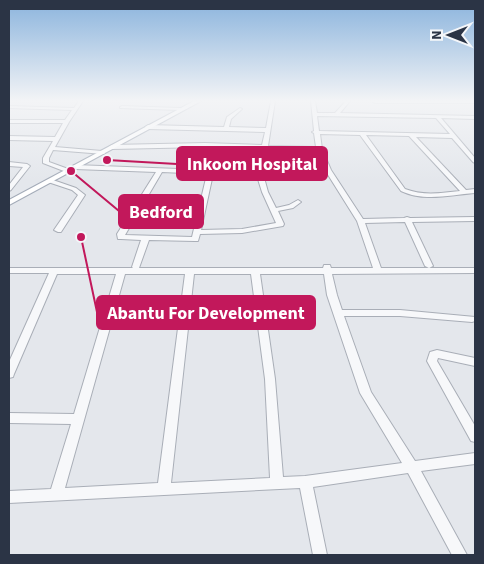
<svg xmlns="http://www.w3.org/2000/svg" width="484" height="564" viewBox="0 0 484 564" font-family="'Source Sans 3',sans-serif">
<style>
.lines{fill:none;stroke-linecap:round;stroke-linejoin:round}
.minor-casing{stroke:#a9aeb7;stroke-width:2}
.major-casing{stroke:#a3abb8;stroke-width:2}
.minor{fill:#f7f8fa;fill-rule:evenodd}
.major{fill:#fff;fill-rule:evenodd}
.leader{fill:none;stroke:#c2185b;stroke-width:2}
.callout-dot{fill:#c2185b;stroke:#f4f6f9;stroke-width:2}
.callout{fill:#c2185b;stroke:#c2185b;stroke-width:2}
.callout-label{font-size:18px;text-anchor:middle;font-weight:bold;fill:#fff}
</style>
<rect width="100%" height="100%" fill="#e4e7ec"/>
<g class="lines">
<defs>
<g id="minor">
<path d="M79,101H83L69,122L55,147L102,151L105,153L104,154L53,150L49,158V162L71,170L72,171L69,173L43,163V158L53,141L9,140V136L55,137L63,123H9V120H65L72,110L9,108V106L74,108Z"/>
<path d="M271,101H275L268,146L316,147L314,133L312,132L314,131L311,101H315L317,113H335L346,101H350L340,113L475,116V119L441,118L475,158V163L473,162L452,138L416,137L466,190L475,189V193C450,195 424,202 401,191L360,135L320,134L322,149L331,170L363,219L404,218L407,217L410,218L475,217V221L412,222L433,266L429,268H475V273L332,274L337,295L342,310H400L475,317V321L472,322L400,316H344L371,392L415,461L475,453V464L421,471L467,555H452L408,473L313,487L327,555H313L300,488L9,503V491L51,489L71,424L9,423V413L74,414L116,274H57L14,374L13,377L9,378V362L49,273H9V268H133L132,267L141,240L121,239H118L117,234L156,172L75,169L72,167L75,165L258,172L262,169V149L205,147L112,149L109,147L112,145L205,143L262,145L265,132L148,129L145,127L148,125L224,127L227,117L240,108L242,109L231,119L229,127L266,128ZM317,116L436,118L450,134L319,131ZM366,135L409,136L460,191C442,193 423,196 405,189ZM268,149L317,151L325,170L357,221L373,268H331L330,265H324L323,268H139L149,240L195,241H198L200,234L242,233L283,226L284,224L278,211L293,208L301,202L298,200L289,205L276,208L268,192L263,174L268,169ZM162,172L207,174L192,237L125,235ZM213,174L257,176L262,192L276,223L242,229L201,230ZM405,222L425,266L429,268H381L365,223ZM125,274H185L158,483L65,488ZM194,274H251L265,379L270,478L171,483ZM260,274H324L327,295L360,393L402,463L305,476L283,477L275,379Z"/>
<path d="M374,101H475V103H375L373,102Z"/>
<path d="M122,106L180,108L182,109L180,110L120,108V107Z"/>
<path d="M9,162L27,164L30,166L11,190L9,191V185L23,167L9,166Z"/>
<path d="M50,179L76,188L85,195L61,232H58L54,230L78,195L72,190L48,182L47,181Z"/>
<path d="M437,350L475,358V366L438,358L437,361L475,426V442L471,441L427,361L430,352Z"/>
</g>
<path id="major" d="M194,101H201L9,205V200Z"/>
</defs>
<use href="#minor" class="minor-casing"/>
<use href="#major" class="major-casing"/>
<use href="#minor" class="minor"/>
<use href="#major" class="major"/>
</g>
<linearGradient id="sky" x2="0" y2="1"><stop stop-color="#8bb4dd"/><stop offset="0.56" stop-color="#f3f4f6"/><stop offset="1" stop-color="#f3f4f6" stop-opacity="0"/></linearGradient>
<rect width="484" height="180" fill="url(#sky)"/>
<path class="leader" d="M107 160L177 164M71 171L119 211M81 237L97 312"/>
<g class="callout-dot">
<circle cx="107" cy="160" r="5"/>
<circle cx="71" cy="171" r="5"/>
<circle cx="81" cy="237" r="5"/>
</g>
<g class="callout">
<rect x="177" y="147" width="150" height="33" rx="5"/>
<rect x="119" y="195" width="84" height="33" rx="5"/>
<rect x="97" y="296" width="218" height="33" rx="5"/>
</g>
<g class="callout-label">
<text x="252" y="170">Inkoom Hospital</text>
<text x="161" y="218">Bedford</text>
<text x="206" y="319">Abantu For Development</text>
</g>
<rect width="484" height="564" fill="none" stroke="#2b3445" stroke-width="20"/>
<g transform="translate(449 35) rotate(270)" stroke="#f4f6f9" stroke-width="4" paint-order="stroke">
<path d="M0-4L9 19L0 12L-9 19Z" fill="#2b3445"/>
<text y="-8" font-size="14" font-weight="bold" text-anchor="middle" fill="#2b3445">N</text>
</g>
</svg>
